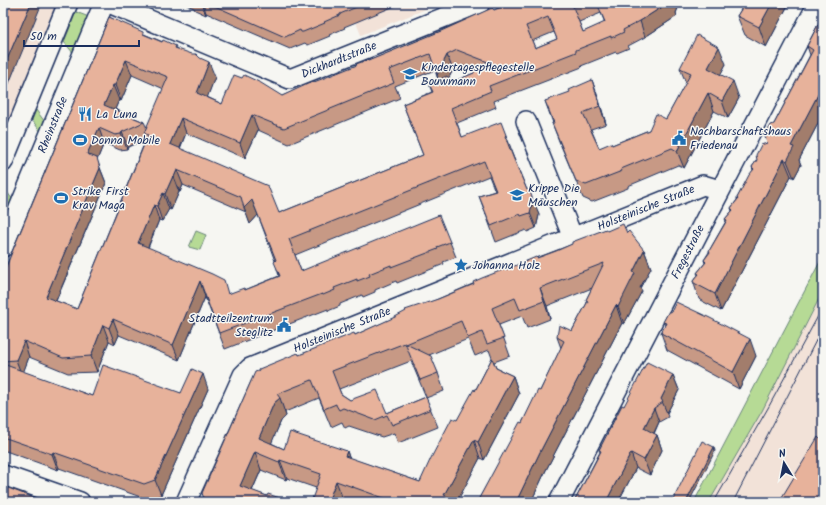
<svg xmlns="http://www.w3.org/2000/svg" width="826" height="505" viewBox="0 0 826 505" font-family="Kalam,sans-serif">
<style>
.built{fill:#f2e2d8}
.green{fill:#b6da95;stroke:#68847a}
.lines{fill:none;stroke-linecap:round;stroke-linejoin:round}
.minor-casing{stroke:#1b2f5e;stroke-width:22}
.minor{stroke:#f6f6f2;stroke-width:19}
.tram{stroke:#1b2f5e;stroke-width:1}
.wall{fill:#c79985;stroke:#1b2f5e;fill-rule:evenodd}
.shaded-wall{fill:#a27d6c;stroke:#1b2f5e}
.building{fill:#e7b29b;stroke:#1b2f5e;fill-rule:evenodd}
.labels{text-anchor:middle;dominant-baseline:central;stroke-width:3;stroke-linejoin:round;paint-order:stroke}
.street-label{font-size:12px;fill:#1b2f5e;stroke:#f6f6f2}
.poi-label{font-size:12px;fill:#1b2f5e;stroke:#f6f6f2;text-anchor:start}
</style>
<rect width="100%" height="100%" fill="#f6f6f2"/>
<filter id="ink" filterUnits="userSpaceOnUse"><feTurbulence type="fractalNoise" baseFrequency=".025" numOctaves="2"/><feDisplacementMap in="SourceGraphic" scale="8" xChannelSelector="R" yChannelSelector="G"/><feConvolveMatrix kernelMatrix="1 2 1 2 8 2 1 2 1" color-interpolation-filters="sRGB"/></filter>
<g filter="url(#ink)">
<g class="built">
<path d="M21,3H57L3,134V47Z"/>
<path d="M348,3H441L361,35Z"/>
<path d="M823,291V433L819,441L783,502H709L762,411Z"/>
</g>
<g class="green">
<path d="M76,12L89,17L74,54L64,42Z"/>
<path d="M36,110L45,122L41,132L32,120Z"/>
<path d="M4,188L13,200L9,209L3,201Z"/>
<path d="M196,231L206,235L200,250L189,247Z"/>
<path d="M823,256V291L762,411L709,502H694Z"/>
</g>
<g class="lines">
<defs>
<g id="minor">
<path d="M109,3L290,79L480,3"/>
<path d="M526,121L573,238"/>
<path d="M3,162L68,3"/>
<path d="M3,247L104,3"/>
<path d="M3,475L80,502"/>
<path d="M186,502L243,375L250,368L703,185L720,190"/>
<path d="M559,502L706,218L818,3"/>
</g>
</defs>
<use href="#minor" class="minor-casing"/>
<use href="#minor" class="minor"/>
<g class="tram">
<path d="M714,502L768,408L823,307"/>
<path d="M733,502L823,327"/>
</g>
</g>
<g class="wall">
<path d="M182,3H282L290,6L298,3H402L344,27L345,28L329,35L330,36L308,45L306,44L305,43L290,49L206,13V15L195,10L194,8Z"/>
<path d="M511,3H633L636,6H642L651,4L652,3H680L676,13L677,16L645,37L628,46L629,48L617,53L616,52L581,66L582,67L494,101L496,107L457,123L462,137L506,135L512,151H511L527,190L539,215L536,228L527,232L526,230L496,242L479,196L495,191L489,176L295,255L301,271L450,242L456,257L443,262L444,264L397,283L396,281L375,290V292L363,297L362,295L340,304V306L328,311V309L225,349L205,297L179,360L119,335L115,344L109,341L97,372L68,373L29,357L23,372L92,396L181,393L208,389L161,495L149,500L59,468L58,470L3,450V274L109,17L144,34L177,48L215,77L207,97L222,104L282,96ZM601,13L605,23L583,32L579,22ZM554,32L557,39L535,48L532,41ZM463,66L473,69L474,73L450,83L448,79L453,70ZM435,70L438,80L429,84L432,92L403,104L423,155L279,213L180,149L186,133L245,158L258,130L289,144L400,98L395,86ZM132,75L164,89L147,128L144,122L115,109L119,100L121,101ZM146,139L77,309L56,301L106,183L97,160L104,143L120,150L127,149L128,147ZM183,185L246,212L250,224L258,215L275,261L279,276L245,290L228,294L148,248L159,220L162,221L169,209L171,210L179,192H180Z"/>
<path d="M745,3H791L789,7H787L766,47L745,35L737,16Z"/>
<path d="M823,15V114L799,160L801,165L794,178L791,176L721,311L700,300L699,299L693,281L698,275L697,273L705,263L704,260L709,252V251L726,221L725,219L732,211L731,208L737,200V198L753,170L752,167L757,160L767,143L774,124L810,55L807,46Z"/>
<path d="M726,64L720,74L739,98L728,118L714,111L684,168L678,165L628,186V188L592,202L583,198L559,141L552,123H553L545,101L598,97L606,124L591,129L599,148L612,145L649,130L666,119L686,83L680,68Z"/>
<path d="M607,231L627,233L644,250L651,268L640,288L642,291L624,324L622,323L546,470L531,502H477L540,391L561,348L557,337L572,331L587,303L586,300L592,288L547,306L550,319L527,328L522,316L499,325L510,356L494,362L496,368L513,376L519,394L484,460L480,458L457,501L459,502H352L316,488L287,478L286,480L261,470L252,491L267,496L292,502H205L299,355L355,335L438,299L505,270ZM468,339L475,356L489,350L492,358L475,391L420,482L349,458L347,451L284,449L271,443L281,421L286,416L285,412L319,398L331,427L342,422L345,428L349,426L382,437L394,433L398,443L438,427L426,398L444,391L438,373L429,355ZM411,361L426,397L387,413L350,400L341,394L339,389Z"/>
<path d="M663,322L756,356L739,389L667,350L661,333L665,325Z"/>
<path d="M673,375L679,390L667,413L668,417L659,422L654,434L657,435L662,450L650,475L636,468L618,502H574L600,452L599,450L624,406Z"/>
</g>
<g class="shaded-wall">
<path d="M31,3H42L3,98V69Z"/>
<path d="M201,3H203L206,13V15Z"/>
<path d="M668,3H680L676,13L677,16L645,37L640,21Z"/>
<path d="M772,3H786L787,7L766,47L759,27Z"/>
<path d="M787,3H791L789,7Z"/>
<path d="M719,47L726,64L715,85L708,68Z"/>
<path d="M447,55L453,70L442,91L437,75Z"/>
<path d="M126,60L132,75L121,101L115,85Z"/>
<path d="M209,62L215,77L203,109L197,93Z"/>
<path d="M592,80L598,97L606,124L600,106Z"/>
<path d="M733,81L739,98L728,118L722,101Z"/>
<path d="M113,85L119,100L110,121L104,105Z"/>
<path d="M823,85V114L799,160L801,165L794,178L787,161L791,146Z"/>
<path d="M708,93L714,111L684,168L677,151Z"/>
<path d="M252,115L258,130L245,158L240,143Z"/>
<path d="M181,118L186,133L175,160L170,144Z"/>
<path d="M99,128L104,143L93,170L87,154Z"/>
<path d="M122,132L128,147L127,149L121,134Z"/>
<path d="M784,159L791,176L721,311L715,294Z"/>
<path d="M100,168L106,183L51,312L46,297Z"/>
<path d="M177,170L183,185L180,192L174,177Z"/>
<path d="M173,176L179,192L171,210L165,194Z"/>
<path d="M163,193L169,209L162,221L157,206Z"/>
<path d="M252,200L258,215L250,224L244,208Z"/>
<path d="M533,200L539,215L536,228L530,213Z"/>
<path d="M154,205L159,220L143,259L138,243Z"/>
<path d="M644,250L651,268L640,288L642,291L624,324L618,307L633,272Z"/>
<path d="M200,281L205,297L179,360L173,345Z"/>
<path d="M540,288L547,306L550,319L544,301Z"/>
<path d="M616,305L622,323L546,470L531,502H517V500L540,452Z"/>
<path d="M113,319L119,335L115,344L109,328Z"/>
<path d="M103,325L109,341L97,372L91,356Z"/>
<path d="M750,339L756,356L739,389L733,372Z"/>
<path d="M24,341L29,357L22,376L16,360Z"/>
<path d="M203,374L208,389L161,495L155,480Z"/>
<path d="M673,375L679,390L667,413L661,399Z"/>
<path d="M513,376L519,394L484,460L478,442Z"/>
<path d="M280,398L286,416L281,421L266,456L259,438L274,403Z"/>
<path d="M654,408L659,422L649,443L644,428Z"/>
<path d="M657,435L662,450L650,475L644,460Z"/>
<path d="M474,440L480,458L457,502L444,495Z"/>
<path d="M714,447L715,451L689,502H686Z"/>
<path d="M347,451L353,469L345,456Z"/>
<path d="M53,452L59,468L58,470L52,454Z"/>
<path d="M255,452L261,470L247,502L240,486Z"/>
<path d="M631,453L636,468L618,502H606Z"/>
<path d="M280,460L287,478L286,480L279,462Z"/>
<path d="M336,481L343,499L341,502H328Z"/>
</g>
<g class="building">
<path d="M3,3H31L3,69Z"/>
<path d="M208,3H282L290,6L298,3H366L340,14V15L324,22L325,23L303,32H301L300,30L285,37Z"/>
<path d="M511,3H583L573,7L583,32L605,22L597,3H633L636,6H642L651,4L652,3H668L640,21L623,30L624,32L611,38V36L576,50V52L489,86L491,91L451,108L462,137L501,122L506,135L505,136L513,157L527,190L529,189L533,200L530,213L521,216L520,214L491,226L479,196L496,191L484,161L289,239L301,271L439,215L450,242L437,247L438,249L391,267V265L369,274L370,276L357,281V279L334,288L335,290L323,295L322,294L219,333L200,281L173,345L113,319L109,328L103,325L91,356L63,358L24,341L16,360L3,361V274L109,17L143,32V34L162,42L163,40L176,46L175,48L192,54H196L200,58L209,62L197,93L222,104L234,75L242,78L244,75L261,83L282,96L314,81V82L357,65L356,64L367,60L368,61L441,31L492,8L494,10ZM548,17L557,39L535,48L526,26ZM457,50L488,62L473,70L474,73L450,83L447,76L429,84L433,92L403,104L423,155L279,213L268,186L170,144L181,118L240,143L252,115L284,128L394,83L389,70L430,54L437,75L447,55ZM126,60L168,77L144,133L148,135L77,309L46,297L100,168L97,158L87,154L99,128L115,135L121,134L122,132L144,122L104,105L113,85H115ZM177,170L241,197L244,208L252,200L276,260L274,262L280,276L245,290L244,288L228,294L224,280L212,274L138,243L154,205L157,206L163,193L165,194L173,176L174,177Z"/>
<path d="M745,3H772L759,27L737,16Z"/>
<path d="M823,15V85L791,146L794,147L787,161L784,159L715,294L694,283L693,281L699,274L697,273L706,262L704,260L710,252L709,251L727,220L725,219L733,210L731,208L738,199L737,198L749,175L754,169L752,167L757,160L756,155L761,145L767,143L765,136L771,125L774,124L813,50L807,46Z"/>
<path d="M697,35L719,47L708,68L733,81L722,101L708,93L677,151L672,148L621,169L622,171L586,185L576,181L552,123H554L545,101L570,92L569,90L592,80L600,106L583,113L599,148L611,143L612,145L649,130L656,114L666,119L691,73L680,68Z"/>
<path d="M623,224L627,233L629,231L644,250L633,272L635,273L618,307L616,305L540,452L517,500H515L514,502H477L520,422L522,423L538,390L540,391L564,341L557,337L559,325L572,331L588,301L586,300L604,263L540,288L544,301L520,310L515,298L492,308L504,338L487,344L482,332L468,338L461,321L406,344L431,356L438,373L420,380L405,343L332,371L341,394L350,400L377,390L387,413L426,397L431,409L392,425L387,415L375,420L343,408L339,410L336,405V404L324,409L312,380L277,394L280,398L274,403L259,438L284,449L290,432L347,451L345,456L420,482L431,458L452,418L457,420L474,389L475,391L492,358L496,368L513,376L478,442L474,440L444,495L459,502H395L336,481L328,502H311L321,474L280,460L279,462L255,452L240,486L267,496L268,494L292,502H205L202,493L248,388L255,372L258,371L259,369L298,353L299,355L354,333L355,335L395,317L406,311L405,310L438,299L474,284L473,282L482,278L505,269V270L536,257L537,258L556,251L572,244V242L606,229L607,231Z"/>
<path d="M676,302L710,318L750,339L733,372L661,333L666,323L663,322L669,311L671,312Z"/>
<path d="M647,362L673,375L661,399L663,402L654,408L644,428L657,435L644,460L631,453L606,502H574L601,451L599,450L622,405L624,406Z"/>
<path d="M3,364L92,396L103,365L181,393L192,369L203,374L155,480L144,484L53,452L52,454L3,437Z"/>
<path d="M818,437L823,442V502H779Z"/>
<path d="M702,441L714,447L686,502H672Z"/>
<path d="M3,486L45,502H3Z"/>
</g>
</g>
<defs>
<symbol id="school-bare" viewBox="-9 -9 18 18"><path d="M0-5L7-2L0 1L-7-2ZM-4 1L0 2.5L4 1V4Q0 6-4 4Z" fill="#1f6fb2" stroke="#f6f6f2" stroke-width="2.5" paint-order="stroke"/></symbol>
<symbol id="restaurant-bare" viewBox="-9 -9 18 18"><path d="M-5-6h1v4h1v-4h1v4h1v-4h1v5L-1.5 .5V6h-2V.5L-5-1ZM5-6V6H3V1.5H1.5Q1.5-4 5-6Z" fill="#1f6fb2" stroke="#f6f6f2" stroke-width="2.5" paint-order="stroke"/></symbol>
<symbol id="civic-bare" viewBox="-9 -9 18 18"><path d="M-.6-6.5H3V-4.5H.6V-3L4-1V1h2V6H-6V1h2V-1L-.6-3ZM-1.2 2.5V6h2.4V2.5Z" fill="#1f6fb2" stroke="#f6f6f2" stroke-width="2.5" paint-order="stroke"/></symbol>
<symbol id="stadium-bare" viewBox="-9 -9 18 18"><path d="M0-5a6.5 5 0 1 0 0 10a6.5 5 0 1 0 0-10ZM-3.5-1.8h7v3.6h-7Z" fill="#1f6fb2" stroke="#f6f6f2" stroke-width="2.5" paint-order="stroke"/></symbol>
<symbol id="sight-bare" viewBox="-9 -9 18 18"><path d="M0-6L1.8-2.2L6-1.7L2.9 1.2L3.7 5.4L0 3.3L-3.7 5.4L-2.9 1.2L-6-1.7L-1.8-2.2Z" fill="#1f6fb2" stroke="#f6f6f2" stroke-width="2.5" paint-order="stroke"/></symbol>
</defs>
<g fill-rule="evenodd">
<use href="#school-bare" x="400" y="64" width="20" height="20"/>
<use href="#restaurant-bare" x="75" y="104" width="20" height="20"/>
<use href="#civic-bare" x="669" y="128" width="20" height="20"/>
<use href="#stadium-bare" x="70" y="130" width="20" height="20"/>
<use href="#school-bare" x="507" y="185" width="20" height="20"/>
<use href="#stadium-bare" x="51" y="188" width="20" height="20"/>
<use href="#sight-bare" x="451" y="255" width="20" height="20"/>
<use href="#civic-bare" x="274" y="315" width="20" height="20"/>
</g>
<g class="labels">
<g class="street-label">
<text transform="translate(339 60) rotate(-22)">Dickhardtstraße</text>
<text transform="translate(53 125) rotate(-68)">Rheinstraße</text>
<text transform="translate(646 208) rotate(-22)">Holsteinische Straße</text>
<text transform="translate(688 252) rotate(-63)">Fregestraße</text>
<text transform="translate(342 330) rotate(-22)">Holsteinische Straße</text>
</g>
<g class="poi-label">
<text x="421" y="67">Kindertagespflegestelle<tspan x="421" dy="14">Bouwmann</tspan></text>
<text x="96" y="114">La Luna</text>
<text x="690" y="131">Nachbarschaftshaus<tspan x="690" dy="14">Friedenau</tspan></text>
<text x="91" y="140">Donna Mobile</text>
<text x="528" y="188">Krippe Die<tspan x="528" dy="14">Mäuschen</tspan></text>
<text x="72" y="191">Strike First<tspan x="72" dy="14">Krav Maga</tspan></text>
<text x="472" y="265">Johanna Holz</text>
<text x="273" y="318" text-anchor="end">Stadtteilzentrum<tspan x="273" dy="14">Steglitz</tspan></text>
</g>
</g>
<rect width="826" height="505" fill="none" stroke="#f6f6f2" stroke-width="16"/>
<rect x="8" y="8" width="810" height="489" fill="none" stroke="#1b2f5e" stroke-width="1.5" filter="url(#ink)"/>
<g transform="translate(784 463) rotate(350)" stroke="#f6f6f2" stroke-width="3" paint-order="stroke">
<path d="M0-3L7 15L0 10L-7 15Z" fill="#1b2f5e"/>
<text y="-6" font-size="11" font-weight="bold" text-anchor="middle" fill="#1b2f5e">N</text>
</g>
<path d="M24 40v6h115v-6" fill="none" stroke="#1b2f5e" stroke-width="2"/>
<text x="30" y="40" font-size="12" fill="#1b2f5e" stroke="#f6f6f2" stroke-width="3" paint-order="stroke">50 m</text>
</svg>
